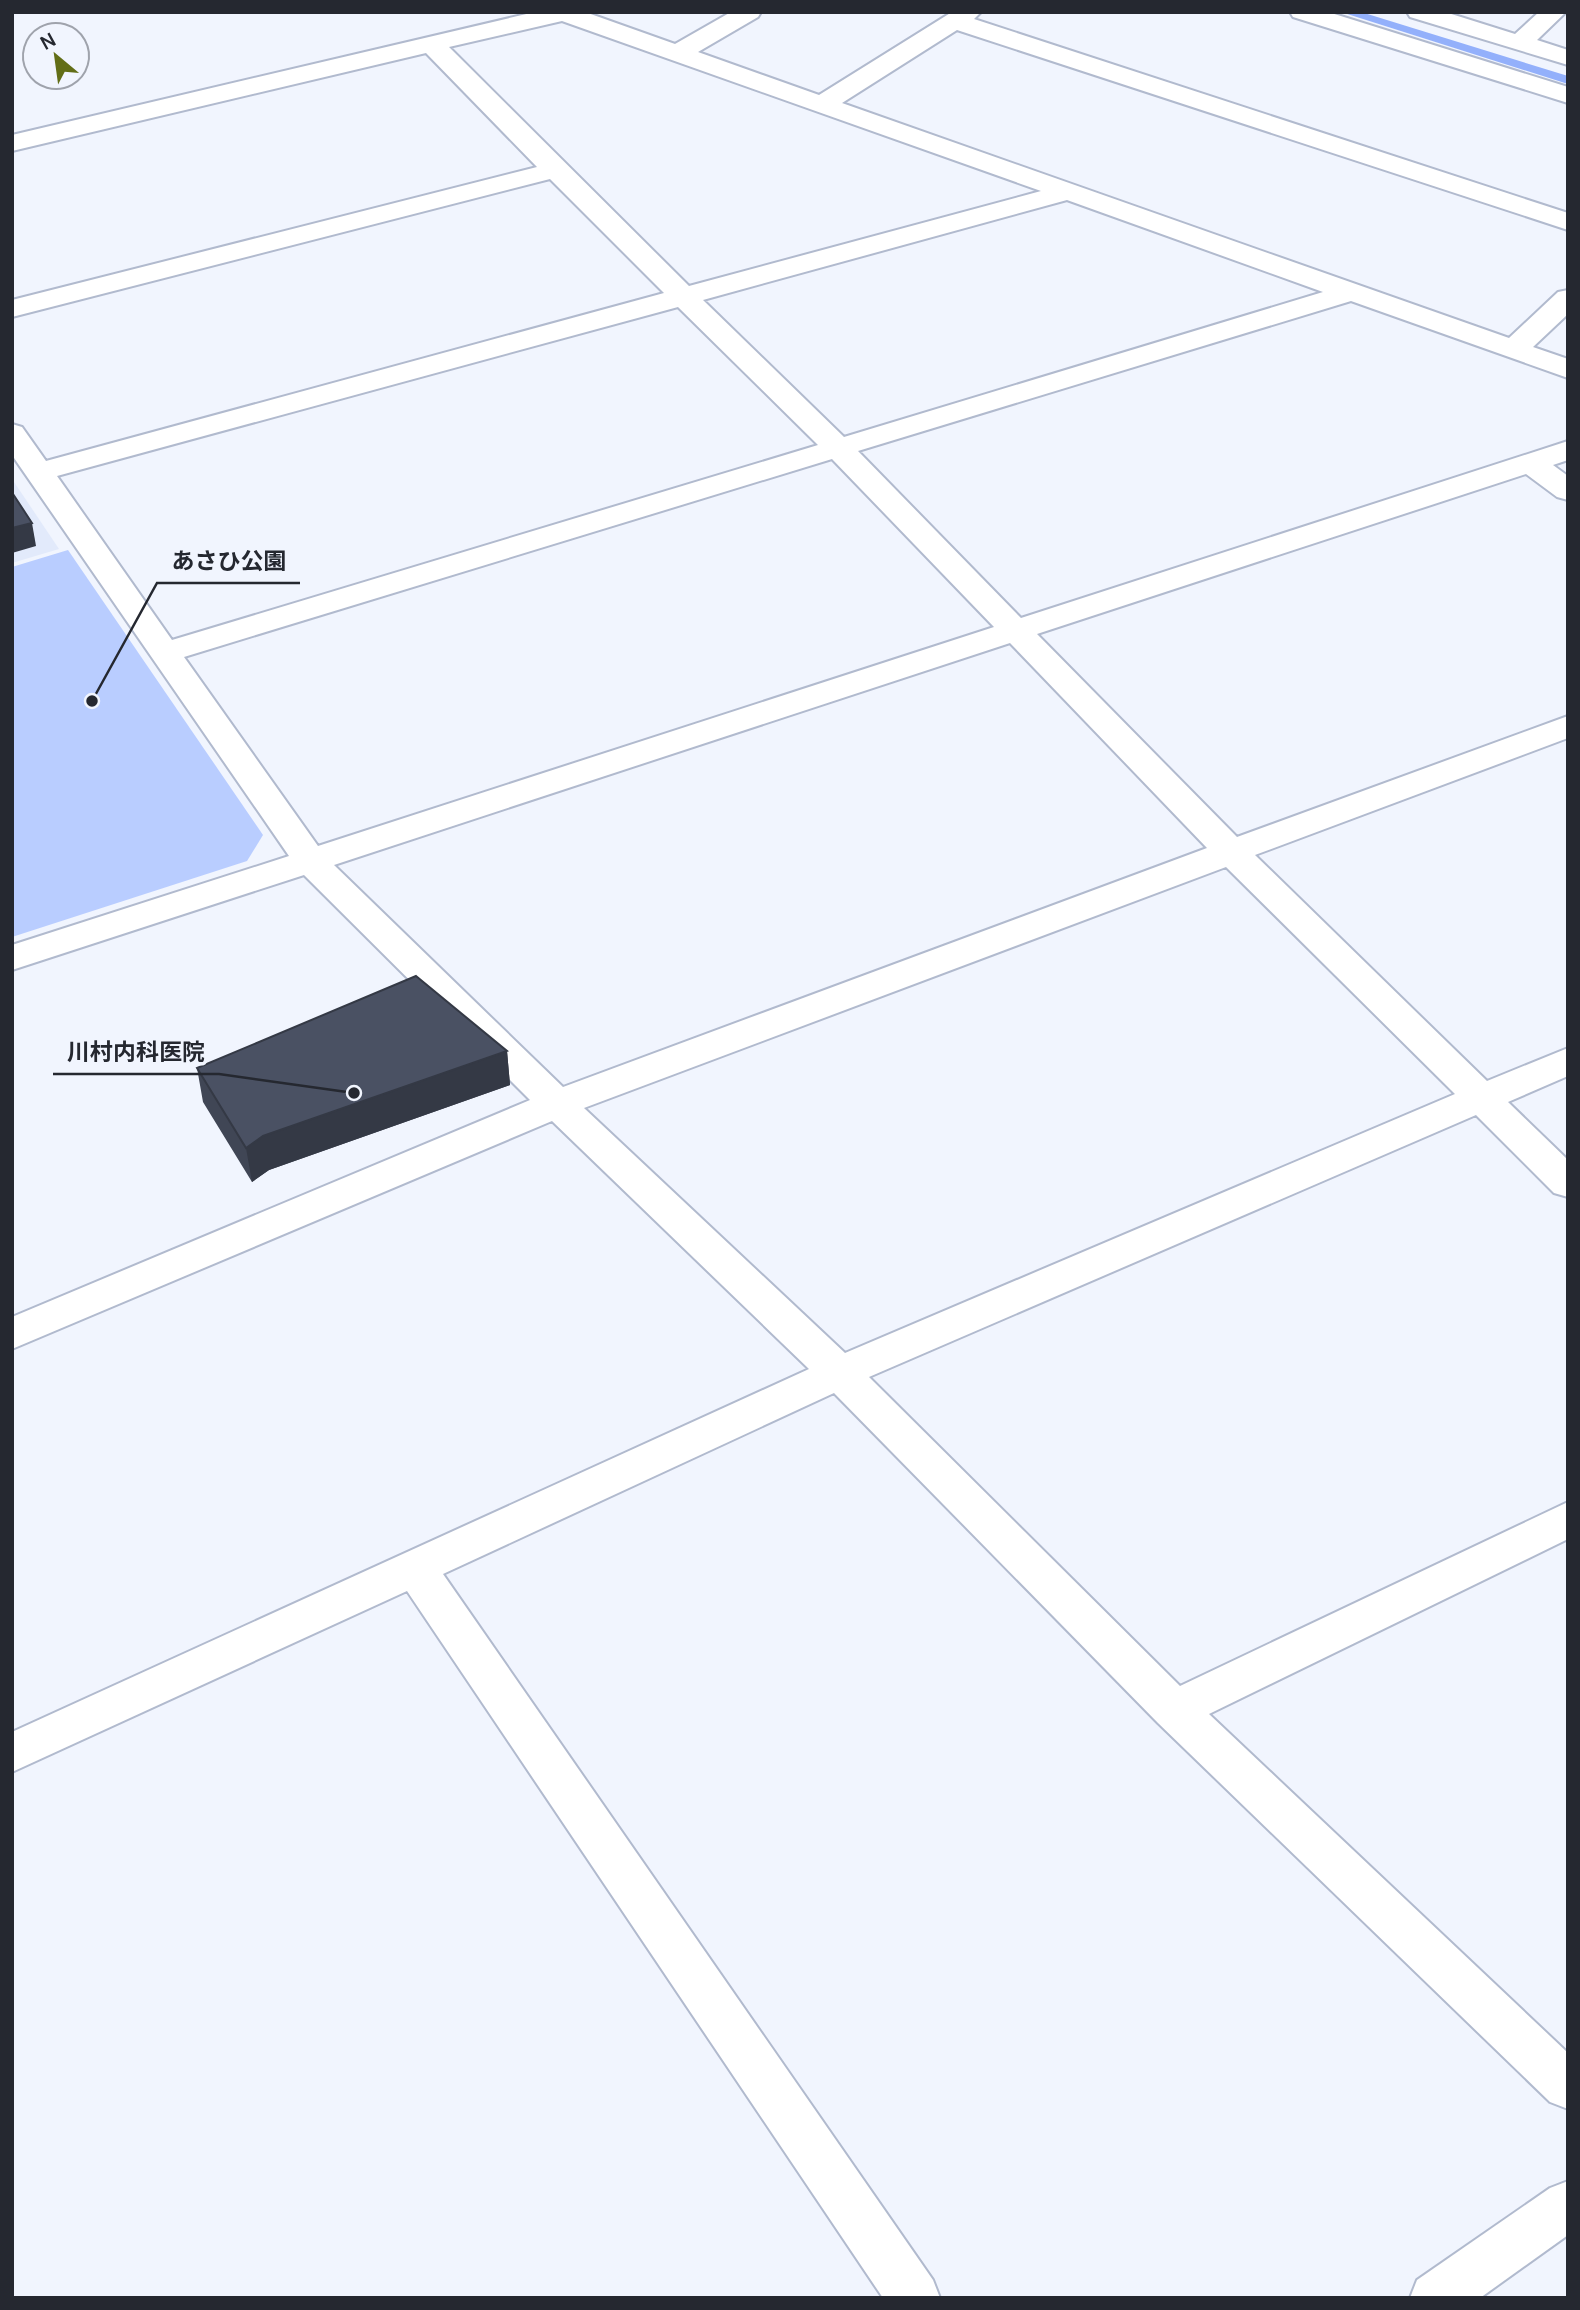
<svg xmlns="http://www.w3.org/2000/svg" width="1580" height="2310" viewBox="0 0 1580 2310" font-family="Manrope,'Noto Sans JP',sans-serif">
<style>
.built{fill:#e2eafb}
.green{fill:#b9cdff}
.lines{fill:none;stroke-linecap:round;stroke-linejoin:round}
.stream{fill:#93b0fb;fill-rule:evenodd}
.minor-casing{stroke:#b1bace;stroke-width:4}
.minor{fill:#fff;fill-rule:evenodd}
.wall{fill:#404655}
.shaded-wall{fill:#343945}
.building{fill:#4a5163;stroke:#343945;stroke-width:2}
.leader{fill:none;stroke:#252830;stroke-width:2.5}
.callout-dot{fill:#252830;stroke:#f1f5fe;stroke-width:2.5}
.callout-label{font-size:23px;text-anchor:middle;font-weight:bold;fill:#252830;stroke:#f1f5fe;stroke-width:7;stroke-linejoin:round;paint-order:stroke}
</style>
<rect width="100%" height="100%" fill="#f1f5fe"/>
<path class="built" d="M12,479L59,549L12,563Z"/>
<path class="green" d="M68,550L263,835L247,861L12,937V567Z"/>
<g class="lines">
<path class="stream" d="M1341,12H1361L1568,76V84Z"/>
<defs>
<g id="minor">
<path d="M535,12H585L675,44L731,12H761L758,17L698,52L819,95L952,12H981L974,19L1568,213V230L957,30L842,103L1509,338L1558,292L1568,290V314L1533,347L1568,359V378L1351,301L858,451L1021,618L1568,441V460L1553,465L1568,476V500L1557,497L1526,474L1037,634L1237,837L1568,716V738L1255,855L1487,1081L1568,1048V1076L1508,1102L1568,1160V1197L1554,1193L1476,1115L869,1377L1180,1686L1568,1502V1539L1209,1714L1568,2053V2109L1550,2102L1158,1723L834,1393L443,1574L933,2280L940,2298H883L407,1591L12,1772V1732L809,1369L552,1121L12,1349V1317L530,1100L304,875L12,970V945L289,856L12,455V424L22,427L46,461L664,293L550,179L12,317V300L537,167L426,53L12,151V135ZM562,21L1041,191L689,286L449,47ZM1067,200L1323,292L844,437L703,300ZM678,307L818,445L172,640L57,476ZM832,459L994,627L318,846L184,657ZM1010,643L1207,848L563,1087L334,865ZM1226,867L1455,1094L845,1353L584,1108Z"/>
<path d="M1290,12H1328L1568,87V103L1293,17Z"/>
<path d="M1407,12H1445L1515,34L1539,12H1566L1537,40L1568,50V65L1410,17Z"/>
<path d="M1568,2181V2235L1480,2298H1410L1417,2280L1550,2188Z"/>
</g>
</defs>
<use href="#minor" class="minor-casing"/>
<use href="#minor" class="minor"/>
</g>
<path class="wall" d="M507,1051L510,1085L269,1170L252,1182L203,1102L197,1068Z"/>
<g class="shaded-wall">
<path d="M32,523L36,546L12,553V528Z"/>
<path d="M507,1051L510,1085L269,1170L252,1182L246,1148L263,1136Z"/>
</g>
<g class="building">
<path d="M13,494L32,523L12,528V495Z"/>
<path d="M416,976L507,1051L263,1136L246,1148L197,1068Z"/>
</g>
<path class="leader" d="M92 701L157 583H300M354 1093L219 1074H53"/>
<g class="callout-dot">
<circle cx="92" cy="701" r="7"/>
<circle cx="354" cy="1093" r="7"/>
</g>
<g class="callout-label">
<text x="229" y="569">あさひ公園</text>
<text x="136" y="1060">川村内科医院</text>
</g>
<rect width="1580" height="2310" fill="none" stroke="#252830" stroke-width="28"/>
<g transform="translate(56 56) rotate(331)"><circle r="33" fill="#f1f5fe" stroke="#9fa3ac" stroke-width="2"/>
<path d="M0-5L12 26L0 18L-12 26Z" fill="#626e17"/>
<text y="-10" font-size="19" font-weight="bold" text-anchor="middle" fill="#252830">N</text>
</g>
</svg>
